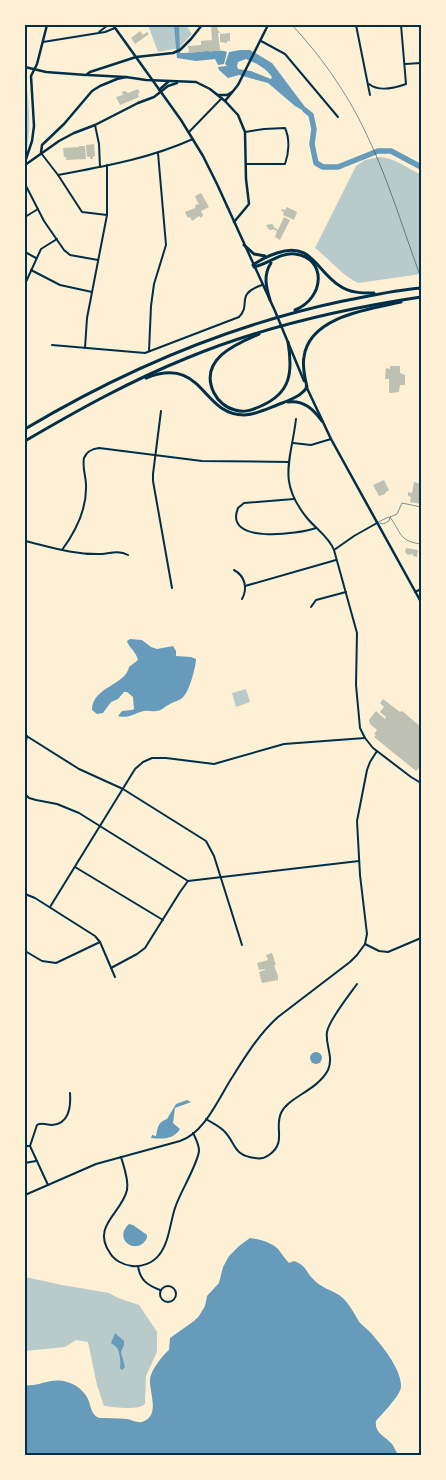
<svg xmlns="http://www.w3.org/2000/svg" width="446" height="1480" viewBox="0 0 446 1480" font-family="Jost,sans-serif">
<style>
.green{fill:#b9caca}
.water{fill:#669bbc;fill-rule:evenodd}
.lines{fill:none;stroke-linecap:round;stroke-linejoin:round}
.river{stroke:#669bbc;stroke-width:5.5}
.building{fill:#bec0b2}
.path{stroke:#003049;stroke-width:0.5}
.service{stroke:#003049;stroke-width:0.5}
.minor{stroke:#003049;stroke-width:2}
.tertiary{stroke:#003049;stroke-width:2}
.secondary{stroke:#003049;stroke-width:2.5}
.primary{stroke:#003049;stroke-width:2.5}
.motorway{stroke:#003049;stroke-width:3}
.neatline{fill:none;stroke:#003049;stroke-width:2}
</style>
<rect width="100%" height="100%" fill="#fdf0d5"/>
<g class="green">
<path d="M148,25H186L192,34L179,48L158,52Z"/>
<path d="M25,86L27,87C29,110 32,133 25,155Z"/>
<path d="M379,157C392,157 410,169 421,175V274L358,283C343,276 329,259 315,248L356,166L365,160Z"/>
<path d="M246,689L250,702L236,707L232,693Z"/>
<path d="M25,1277L62,1285L109,1293L118,1298L139,1305L157,1332V1352L146,1376L145,1404C137,1411 115,1407 104,1406L97,1385L88,1342L76,1340L65,1347L25,1351Z"/>
</g>
<g class="water">
<path d="M174,25H179L180,53C192,53 219,48 227,52L224,64L218,65L215,59L196,61L177,58Z"/>
<path d="M240,50H250L272,63L311,115L295,106L268,83L239,75L228,78L219,70L218,67L227,66L225,64L229,52ZM246,59C256,63 266,68 272,77L271,79L251,71L238,69L237,66L238,62Z"/>
<path d="M130,639L142,640L151,647L157,649L173,646L176,651V656L191,657L196,659C196,667 189,691 184,696C180,701 175,701 170,704C165,706 162,711 156,711C152,712 148,710 144,711C135,713 128,719 118,716L122,711L132,710L134,709L133,697L127,692H124L118,699L111,702L103,713L97,714L92,710C92,687 126,685 129,667L138,660C136,651 129,648 127,641Z"/>
<circle cx="316" cy="1058" r="6"/>
<path d="M187,1100L191,1102L175,1108L173,1123L180,1129C173,1140 162,1139 151,1138L152,1135L156,1136C158,1127 158,1122 167,1119L176,1104Z"/>
<path d="M129,1224L133,1225L147,1235V1238C137,1257 112,1239 129,1224Z"/>
<path d="M250,1238C259,1239 272,1243 278,1249C282,1254 285,1259 289,1263L294,1261C307,1266 305,1271 313,1279C320,1287 331,1290 339,1295C349,1302 354,1314 360,1323C363,1326 366,1328 369,1331C380,1343 402,1369 401,1387C400,1396 382,1414 376,1421C374,1433 385,1436 392,1444C394,1447 396,1451 398,1455H25V1385C41,1387 49,1377 67,1382C76,1384 84,1391 88,1399C91,1406 91,1415 99,1418C108,1418 118,1418 127,1419C132,1420 137,1423 142,1422C161,1416 149,1392 150,1379C151,1370 162,1356 169,1350L170,1338L194,1321L199,1316L205,1306L207,1296L219,1283L223,1267L229,1256L239,1246Z"/>
<path d="M115,1333L124,1341V1345L121,1352L125,1367L122,1370L120,1368C121,1364 120,1352 117,1348C116,1346 113,1345 111,1343Z"/>
</g>
<g class="lines">
<path class="river" d="M305,110L311,115L314,129L312,144L316,163L323,167H338L378,151H391L421,167"/>
</g>
<g class="building">
<path d="M211,25H217L218,31H219L220,33H218L220,50L209,52V51L189,53L188,46L201,45V41L212,40Z"/>
<path d="M140,31L143,35L147,32L149,34L135,44L131,38Z"/>
<path d="M230,33V41H227V43L220,42V34Z"/>
<path d="M138,89L140,93H138L139,97L120,105L116,97L123,95L122,92L125,91L128,93Z"/>
<path d="M94,144L95,156L93,157V159H90V157H87L86,145Z"/>
<path d="M79,146H85L86,159L66,160V157H64L63,148L79,147Z"/>
<path d="M201,193L209,207L201,211L203,215L201,218L199,216L192,221L190,217L188,218L185,212L195,208L196,204L199,205L195,196Z"/>
<path d="M287,207L297,212L294,220L283,215L284,212L281,211L282,209L285,210Z"/>
<path d="M284,217L290,220L280,240L275,237L277,231L273,229L272,230H269L266,225L272,224L274,226V227L278,230Z"/>
<path d="M390,366H400V373L405,375V385H400L399,392L390,393L389,392V379H385L386,368L390,369Z"/>
<path d="M384,480L389,490L385,493V494L379,496L373,485Z"/>
<path d="M414,482L421,484V504L410,502L411,497L408,496V492L412,493Z"/>
<path d="M406,548L418,550L417,557L413,556V554L407,555V553H405Z"/>
<path d="M383,699L400,712L402,711L421,727V765L416,771L374,737L376,735L374,734L377,730L370,724L369,720L376,711L385,719L386,717L380,712L384,707L380,703Z"/>
<path d="M272,953L276,965H274L278,976V980L262,983L259,972L265,970V969L259,970L257,963L268,960L266,955Z"/>
</g>
<g class="lines">
<path class="path" d="M292,25C321,56 347,93 365,131C388,178 403,229 421,278"/>
<g class="service">
<path d="M421,507L402,503L397,514L390,517C402,534 399,541 421,544"/>
<path d="M378,522L389,517"/>
<path d="M379,523L383,524L389,521L390,517"/>
</g>
<g class="minor">
<path d="M356,25L370,95"/>
<path d="M99,32L108,25"/>
<path d="M261,41L285,54L338,117"/>
<path d="M43,42L105,32L115,28"/>
<path d="M405,64L421,63"/>
<path d="M369,84C379,92 395,88 406,84L401,25"/>
<path d="M95,125L99,144L100,167"/>
<path d="M189,132L222,98"/>
<path d="M245,132L264,129L285,128C290,139 289,153 285,164H246"/>
<path d="M58,175L82,212L107,215"/>
<path d="M25,184L44,221L64,250L70,255L98,260"/>
<path d="M25,217L38,209"/>
<path d="M25,252L36,258"/>
<path d="M31,270L60,285L92,292"/>
<path d="M25,284L41,249L57,239"/>
<path d="M52,345L145,353L239,317C252,304 234,295 262,285"/>
<path d="M85,348L87,318L107,215V165"/>
<path d="M149,351L151,306L154,284L166,245L158,153"/>
<path d="M161,411L153,474V481L172,588"/>
<path d="M296,419C291,461 277,481 307,518C316,529 329,537 334,550"/>
<path d="M293,443L311,445L331,439"/>
<path d="M294,499L244,503L238,508C223,545 299,534 316,528"/>
<path d="M25,541C50,547 75,555 102,554C111,553 119,550 128,555"/>
<path d="M62,550C76,531 87,509 86,485C86,477 82,467 84,458C87,451 92,449 99,448L202,461L289,462"/>
<path d="M234,570C245,576 248,588 242,599"/>
<path d="M245,586L336,560"/>
<path d="M415,592L421,589"/>
<path d="M311,607L316,600L346,592"/>
<path d="M25,735L79,769L123,789L206,841L214,856L242,945"/>
<path d="M25,746L27,736"/>
<path d="M25,794L29,798L36,800L57,804L79,813L188,881L359,861"/>
<path d="M75,867L163,920"/>
<path d="M25,894L35,898L95,936L100,942L115,977"/>
<path d="M50,907L135,769L143,762L152,758H166L214,764L284,744L365,738"/>
<path d="M25,951L42,961L56,963L100,942"/>
<path d="M111,968L137,954L145,948L180,892L188,881"/>
<path d="M206,1119C212,1123 220,1126 225,1132C236,1144 234,1156 255,1158C260,1159 265,1158 269,1155C287,1142 274,1129 281,1113C288,1097 317,1091 328,1070C334,1057 325,1045 327,1032C329,1020 349,995 357,984"/>
<path d="M25,1146H30"/>
<path d="M121,1157C124,1167 129,1180 127,1190C122,1213 91,1226 110,1253C114,1260 123,1265 132,1266C142,1267 153,1263 159,1255C169,1243 170,1223 175,1208C180,1192 197,1166 199,1151C199,1144 196,1139 193,1133"/>
<path d="M25,1163L36,1161"/>
<path d="M48,1185L30,1146L37,1125C42,1122 46,1125 52,1125C69,1124 71,1107 70,1093"/>
<path d="M138,1266C140,1280 147,1285 160,1290"/>
<circle cx="168" cy="1294" r="8"/>
</g>
<g class="tertiary">
<path d="M41,153L58,175C106,166 148,159 193,139"/>
<path d="M377,523L354,536L334,550L357,633L356,685L360,728L365,738L373,748L411,777L421,783"/>
<path d="M365,944L379,951L388,952L421,938"/>
<path d="M25,1195L96,1164L180,1141C205,1133 219,1097 233,1076C246,1055 260,1033 278,1017L350,962L357,955L365,944L367,934L360,875L357,821L367,770L370,762L377,751"/>
</g>
<g class="secondary">
<path d="M25,67L46,72L86,75L90,72L136,57L173,53L180,50L191,39L202,25"/>
<path d="M88,75L125,77"/>
<path d="M225,101L238,115L245,132L246,179L249,204L234,222"/>
<path d="M25,162L32,141L34,126L31,76L37,64L47,25"/>
</g>
<g class="primary">
<path d="M113,25L181,120L203,156L217,184L275,311L304,381"/>
<path d="M159,90L168,82"/>
<path d="M218,95H227L232,92"/>
<path d="M41,153L42,145L64,124L92,91L100,86L117,79L126,77L146,80L196,82L210,89L225,101L238,85L268,25"/>
<path d="M25,165L59,141L74,133L95,125L138,103L154,97L168,86L177,83"/>
<path d="M306,386L331,439L421,602"/>
</g>
<g class="motorway">
<path d="M244,245L254,254L265,256"/>
<path d="M253,265C261,259 268,256 277,253C312,241 316,271 340,286C350,293 362,293 374,293"/>
<path d="M254,267C268,264 281,252 295,254C327,258 325,298 295,310"/>
<path d="M270,300C266,287 263,275 271,263"/>
<path d="M259,334C235,344 198,360 214,393C218,401 226,408 235,410C244,413 252,410 261,406C291,393 293,372 288,342"/>
<path d="M146,378C204,355 201,415 244,415C255,415 267,409 277,405C287,401 301,397 307,387C305,378 302,367 304,357C309,317 368,309 401,302"/>
<path d="M288,402C304,400 313,409 322,421"/>
<path d="M25,429C124,370 229,325 343,301C369,296 395,290 421,288"/>
<path d="M25,441C78,410 130,381 187,358C262,327 341,309 421,297"/>
</g>
</g>
<rect width="446" height="1480" fill="none" stroke="#fdf0d5" stroke-width="52"/>
<rect x="26" y="26" width="394" height="1428" class="neatline"/>
</svg>
